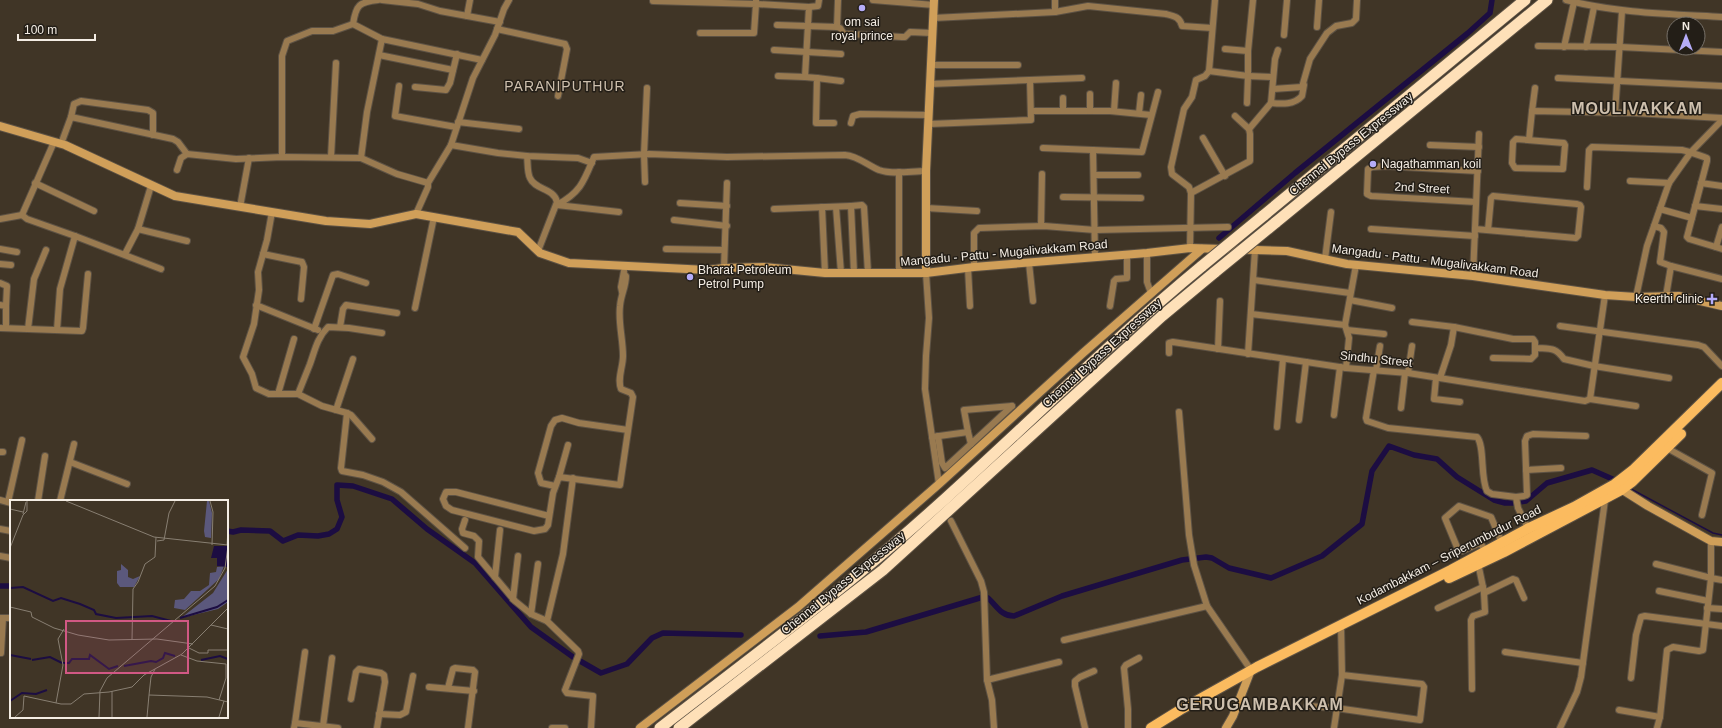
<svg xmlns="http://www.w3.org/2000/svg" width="1722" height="728" viewBox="0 0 1722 728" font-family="Arial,sans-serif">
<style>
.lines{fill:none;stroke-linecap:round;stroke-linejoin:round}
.stream{stroke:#1c0d42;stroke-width:1.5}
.canal{stroke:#1c0d42;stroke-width:5.5}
.street-casing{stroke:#5d5244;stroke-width:8}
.secondary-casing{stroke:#5d5244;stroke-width:10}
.primary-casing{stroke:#5d5244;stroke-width:12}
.highway-casing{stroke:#5d5244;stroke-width:13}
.street{stroke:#997a50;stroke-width:6}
.secondary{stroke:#d09f59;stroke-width:8}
.primary{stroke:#fbbb5f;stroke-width:10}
.highway{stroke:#fee0b8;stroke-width:11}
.highway-bridge-casing{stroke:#5d5244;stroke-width:13;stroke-linecap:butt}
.highway-bridge{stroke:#fee0b8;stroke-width:11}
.poi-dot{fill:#b5acf8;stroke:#231e17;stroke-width:1.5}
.labels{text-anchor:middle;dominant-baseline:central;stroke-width:3;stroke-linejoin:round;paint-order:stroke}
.poi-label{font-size:12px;fill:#f4ede4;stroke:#231e17;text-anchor:start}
.street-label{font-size:12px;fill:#f4ede4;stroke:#231e17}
.quarter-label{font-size:14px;letter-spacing:1px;fill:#cec0ae;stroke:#231e17}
.district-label{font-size:16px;font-weight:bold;letter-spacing:1px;fill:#cec0ae;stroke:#231e17}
.inset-river{fill:none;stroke:#1c0d42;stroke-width:2}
.inset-road{fill:none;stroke:#887f72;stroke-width:1}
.view{fill:#d15884;fill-opacity:0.15;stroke:#d15884;stroke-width:2}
.inset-edge{fill:none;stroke:#f4ede4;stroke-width:2}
</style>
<rect width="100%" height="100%" fill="#403526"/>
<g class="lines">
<path class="stream" d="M1631,489L1713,533L1722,535"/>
<g class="canal">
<path d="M1219,238L1295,173L1468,33L1490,13L1492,0"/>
<path d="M227,531L233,532L241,530L270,531L283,541L298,535L318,536L329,534L337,529L342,517L337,500V485L353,486L392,499L427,529L475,563L531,627L573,657L601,673L627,664L652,638L663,633L741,635"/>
<path d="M0,586H11"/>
<path d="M820,636L866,632L983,597L988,598C997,606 1001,616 1014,616L1062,596L1182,560L1206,557L1212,558L1229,568L1271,578L1322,556L1362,524L1372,471L1389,446L1414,455L1437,459L1457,477L1494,500L1505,503H1514L1526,501L1547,483L1592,470L1617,481"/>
</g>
<defs>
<g id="street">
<path d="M378,0C359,2 356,5 353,24L382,39"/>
<path d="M382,0L418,4L440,11L500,22"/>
<path d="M653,0V1L756,4L754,33H700"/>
<path d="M756,0V4L809,7L805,77L817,78L816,123H834"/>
<path d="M873,0L934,5"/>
<path d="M1566,0C1617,13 1669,14 1722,17"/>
<path d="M809,7L818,6L819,0"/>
<path d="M1055,12V0"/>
<path d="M467,16L470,0"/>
<path d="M933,18L1055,12L1088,6L1166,14C1174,16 1180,17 1182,26L1212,28"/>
<path d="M777,25L837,27L838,0"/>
<path d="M837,27L840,28L844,34H849L902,37H905L910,32L932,33"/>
<path d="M1317,27L1319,0"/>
<path d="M497,29L565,44L567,49L558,96"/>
<path d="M1284,35L1287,0"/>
<path d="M1538,46L1620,47L1722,52"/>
<path d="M1564,47L1574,2"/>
<path d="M1586,47L1594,7"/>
<path d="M1225,49L1248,51"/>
<path d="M774,50L841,54"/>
<path d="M379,55L453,70"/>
<path d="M931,65H1018"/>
<path d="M1209,71L1248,76V51L1253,0"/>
<path d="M778,76L805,77"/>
<path d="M817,78L841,81"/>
<path d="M1558,78L1722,86"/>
<path d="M930,84L1082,78"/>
<path d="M399,86L395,116L456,127"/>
<path d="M415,87L446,90L450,83L457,54"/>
<path d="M1273,89L1302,87L1310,59L1327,33L1336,26L1352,23L1356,19L1357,0"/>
<path d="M1063,98V111"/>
<path d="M1247,103L1248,76L1273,77"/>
<path d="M1271,103C1282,104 1294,105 1302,96L1304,85"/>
<path d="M1031,111H1110L1151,115"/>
<path d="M1090,111V94"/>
<path d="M1114,111L1116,83"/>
<path d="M1532,111L1535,88"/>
<path d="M1139,113L1141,95"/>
<path d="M1615,113L1622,11"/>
<path d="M71,117L74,104L81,101L148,110L153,113V135"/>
<path d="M458,122L519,129"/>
<path d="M851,123L853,116L860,114L929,115"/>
<path d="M929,124L1031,120L1030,80"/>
<path d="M1249,129L1271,103L1275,59L1278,50"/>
<path d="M1203,138L1225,176"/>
<path d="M1516,139L1564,143L1565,145L1563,169L1515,168L1512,163L1513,142Z"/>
<path d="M1529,140L1532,111L1634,113L1722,118"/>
<path d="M54,142L22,215L27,219L75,236"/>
<path d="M61,144L71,117L173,139L178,142L187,154"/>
<path d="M451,145L498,153L527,156L578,158L592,163"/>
<path d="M1430,145L1479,147"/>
<path d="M1043,148L1142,152L1158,92"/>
<path d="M1093,150L1095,257"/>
<path d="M527,156C528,163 527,172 530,178C535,190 554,188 557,202L538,251"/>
<path d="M282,157V56L287,41L312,31H333L353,24"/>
<path d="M331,157L336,63"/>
<path d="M361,158L367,112L382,39L482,60"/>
<path d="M177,170L181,158L187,154L236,159L282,157L361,158L397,174L428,183V187L416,214"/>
<path d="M899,172V273"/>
<path d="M1094,175H1138"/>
<path d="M1630,181L1669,183"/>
<path d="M645,182L644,154L647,88"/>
<path d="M35,183L94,211"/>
<path d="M428,183L451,145L473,78L495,35L504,9L509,0"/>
<path d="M1701,183L1722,186"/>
<path d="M1587,187L1589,150L1592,147L1682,150C1691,152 1698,155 1707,158V161L1687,237L1689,239L1722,249"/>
<path d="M1191,193L1250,161V134L1249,129L1235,116"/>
<path d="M1063,197L1141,198"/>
<path d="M1476,202L1371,196L1367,194L1368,169L1372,167L1386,166L1478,171"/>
<path d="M680,203L727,206"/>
<path d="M557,205C581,192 584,181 594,157L649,154L727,157L845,155C858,156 867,165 879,170C893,175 911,171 926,171"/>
<path d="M557,205L619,212"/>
<path d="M851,206L862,205L864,207L868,273"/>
<path d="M1695,206L1722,209"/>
<path d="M240,207L249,158"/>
<path d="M822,207L825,273"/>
<path d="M836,207L841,273"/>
<path d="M926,208L977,211"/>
<path d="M774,209L851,206L854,273"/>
<path d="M1660,209L1692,218"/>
<path d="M272,212L267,240L258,272L259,290L254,324L243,357L252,374L256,388L269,394H298L322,406L347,413L351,415L372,439"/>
<path d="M0,219L22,215"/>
<path d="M674,220L727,226"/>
<path d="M1041,226L1042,174"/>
<path d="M1654,226L1661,228L1664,232L1660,262L1671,266"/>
<path d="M138,229L187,241"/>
<path d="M1371,229L1475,236"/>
<path d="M1475,229L1576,238L1578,236L1581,207L1580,205L1577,204L1493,196L1491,198L1488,230"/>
<path d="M1716,247L1722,227"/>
<path d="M1190,248L1191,193L1189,187L1172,174L1171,167L1184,109L1192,97L1196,80L1205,76L1209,71L1215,0"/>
<path d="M0,249L17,252"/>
<path d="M666,249L724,250"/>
<path d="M1147,253V282L1151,293"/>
<path d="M125,254L138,229L151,186"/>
<path d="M263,254L302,262L304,267L301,299"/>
<path d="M1325,259L1331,212"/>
<path d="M1029,263L1033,301"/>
<path d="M0,264L11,265"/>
<path d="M974,267V233L979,228L1044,226L1095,230L1228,227"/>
<path d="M724,268L727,183"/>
<path d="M968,268L970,306"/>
<path d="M926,273L929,318L926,356L925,389L939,484"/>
<path d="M1473,276L1479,134"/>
<path d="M1254,280L1350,293"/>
<path d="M0,283L7,286L6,306"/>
<path d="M622,292L621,287L624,271"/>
<path d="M1666,296L1671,266L1722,279"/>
<path d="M1636,297L1647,246L1669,183L1691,152L1722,120"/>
<path d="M1350,300L1392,308"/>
<path d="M0,305L6,306V328"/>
<path d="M256,305L318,330"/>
<path d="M1110,306L1114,281L1116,279L1127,278V255"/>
<path d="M415,308L434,217"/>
<path d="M1251,314L1345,325"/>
<path d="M1412,322L1454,327L1513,339H1533L1535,342V355L1531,359L1493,358"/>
<path d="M1560,326L1698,345L1704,347L1722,366"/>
<path d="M340,327L343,309L346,305L397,313"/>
<path d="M0,328L82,331L83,328L88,274"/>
<path d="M28,329L34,279L46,250"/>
<path d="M314,329L333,275L338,274L366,283"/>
<path d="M57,330L60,289L75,236L161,269"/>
<path d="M1347,330L1384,334"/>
<path d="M1536,348C1551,349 1555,347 1564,359L1594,366L1669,378"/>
<path d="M1218,349L1220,301"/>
<path d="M1169,353V343L1173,342L1346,368L1408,373L1585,401L1590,399"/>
<path d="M1248,354L1255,250"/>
<path d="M1346,368L1349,338L1345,325L1356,265"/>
<path d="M1374,370L1366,418L1367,421L1388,428L1477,437C1485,446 1480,477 1487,491L1492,494L1516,497L1518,508L1529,530"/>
<path d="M1376,370L1380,346"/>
<path d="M1408,373L1412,346"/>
<path d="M1436,378L1434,399L1460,402"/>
<path d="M1440,378L1451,345L1454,327"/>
<path d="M278,394L294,339"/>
<path d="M298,394C302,384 306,374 310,364C315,350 317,338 328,327L349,328L382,333"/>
<path d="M1590,399L1605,295"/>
<path d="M1590,399L1636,406"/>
<path d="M1401,408L1405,373"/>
<path d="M336,410L353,359"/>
<path d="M1179,412L1189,535L1194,565L1207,606L1251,670"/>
<path d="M347,413L341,468L342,471L363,475L383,482L401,492L465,548"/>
<path d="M1334,415L1340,367"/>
<path d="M1299,420L1306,362"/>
<path d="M1277,427L1283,359"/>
<path d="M968,432L964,410L1012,406"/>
<path d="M938,436L942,463L945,468L971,444"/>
<path d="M932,437L968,432L971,444L1012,406"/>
<path d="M1667,448L1712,473L1702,515"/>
<path d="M0,452H3"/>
<path d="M70,462L127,484"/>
<path d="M1526,470L1561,468"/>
<path d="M559,477L568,445"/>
<path d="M573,478L563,554L547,621L578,651L579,654L565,690L567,693L593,696L591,728"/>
<path d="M555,486L541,483L538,473L551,426L555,420L562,418L579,423L628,430"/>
<path d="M1516,497L1524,496L1527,495L1525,441L1527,436L1533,434L1586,436"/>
<path d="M0,500L11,503"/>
<path d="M38,501L45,456"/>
<path d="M60,501L74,444"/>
<path d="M8,502L22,440"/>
<path d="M549,516L456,492H446L443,499L446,506L452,510L534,531L545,529L548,525L553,493L559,477L620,485L633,397L631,393L621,389C617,379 623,367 623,356C623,339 618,322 620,306C621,294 626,287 626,276L624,274"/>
<path d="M465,520L462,529L463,533L474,536L479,541L478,557L515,601L531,614L547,621"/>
<path d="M951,521L981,581L984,592L987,680L992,700L994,728"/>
<path d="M0,529L11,531"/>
<path d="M1486,551L1480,543L1462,551L1457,547L1445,518L1459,506L1491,517L1502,543"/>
<path d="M0,556L11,558"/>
<path d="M1478,563L1483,587"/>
<path d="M1656,564L1711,578V541"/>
<path d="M495,577L500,530"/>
<path d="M1659,591L1708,601"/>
<path d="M513,599L518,556"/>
<path d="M1438,608L1483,587L1484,593L1513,579L1516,580L1524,598"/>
<path d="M1707,608L1722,609"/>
<path d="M531,614L538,564"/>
<path d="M0,618H11"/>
<path d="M1064,640L1207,606"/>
<path d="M1505,652L1583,663"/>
<path d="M1,653L3,618"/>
<path d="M1631,678L1636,635L1641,617L1645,616L1722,626"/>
<path d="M987,680L1059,662"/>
<path d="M429,687L474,691"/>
<path d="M448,688L453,669L455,668L473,670L475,672L468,728"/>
<path d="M1472,689L1471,620L1473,616L1485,612L1484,593"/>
<path d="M351,699L356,672L359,669L381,673L384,675L385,682L377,728"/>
<path d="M1307,706L1336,708L1420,720L1424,687L1422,684L1342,675"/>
<path d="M1619,710L1660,717L1667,650L1673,647L1699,651L1703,650L1711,578L1722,580"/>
<path d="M379,714L400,715L406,712L413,676"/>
<path d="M295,723L305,652"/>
<path d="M323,726L332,658"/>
<path d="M294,728L295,723L338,728"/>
<path d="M552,728H565"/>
<path d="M1085,728L1075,686V681L1080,677L1094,671"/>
<path d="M1128,728V709L1124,668L1126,665L1139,658"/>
<path d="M1334,728L1342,675L1341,625"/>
<path d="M1560,728L1577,692L1581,677L1605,500"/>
<path d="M1657,728L1660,717"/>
</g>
<g id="secondary">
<path d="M0,126L65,145L175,196L326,221L370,224L416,214L518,232L540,253L569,263L707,270L724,268L764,267L825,273H926L974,267L1147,253L1190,248L1255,250L1287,251L1347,264L1473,276L1605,295L1636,297L1679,296L1722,306"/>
<path d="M926,273V171L934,0"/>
<path d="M1618,487L1648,506L1711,541L1722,542"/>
<path d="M640,728L798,607L939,484L1083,353L1202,249"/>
<path d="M1226,728L1233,716L1251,670"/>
</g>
<g id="primary">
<path d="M1449,578L1504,552L1621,490L1632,482L1681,434"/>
<path d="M1151,728L1180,710L1257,667L1451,570L1529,528L1574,507L1615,484L1633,470L1722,383"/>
</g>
<g id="highway">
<path d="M1263,216L1525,0"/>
<path d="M1275,223L1547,0"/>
<path d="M660,728C726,677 793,627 858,574C977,477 1083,364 1202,266"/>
<path d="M679,728L883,570L1162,316L1215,272"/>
</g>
</defs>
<use href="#street" class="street-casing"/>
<use href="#secondary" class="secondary-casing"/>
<use href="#primary" class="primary-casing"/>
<use href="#highway" class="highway-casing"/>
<use href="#street" class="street"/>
<use href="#secondary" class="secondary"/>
<use href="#primary" class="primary"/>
<use href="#highway" class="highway"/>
<defs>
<g id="highway-bridge">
<path d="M1202,266L1263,216"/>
<path d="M1215,272L1275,223"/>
</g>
</defs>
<use href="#highway-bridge" class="highway-bridge-casing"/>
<use href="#highway-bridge" class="highway-bridge"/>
</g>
<g class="poi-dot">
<circle cx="862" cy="8" r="4"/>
<circle cx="1373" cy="164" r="4"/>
<circle cx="690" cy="277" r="4"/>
<path d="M1710 293h4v4h4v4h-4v4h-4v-4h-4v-4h4z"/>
</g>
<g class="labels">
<g class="poi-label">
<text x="862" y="22" text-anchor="middle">om sai<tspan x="862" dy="14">royal prince</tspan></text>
<text x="1381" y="164">Nagathamman koil</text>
<text x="698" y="270">Bharat Petroleum<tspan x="698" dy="14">Petrol Pump</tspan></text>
<text x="1703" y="299" text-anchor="end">Keerthi clinic</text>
</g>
<g class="street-label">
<text transform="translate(1351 144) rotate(-39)">Chennai Bypass Expressway</text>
<text transform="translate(1422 188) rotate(3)">2nd Street</text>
<text transform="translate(1004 253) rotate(-5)">Mangadu - Pattu - Mugalivakkam Road</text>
<text transform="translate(1435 261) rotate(7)">Mangadu - Pattu - Mugalivakkam Road</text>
<text transform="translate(1102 353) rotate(-42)">Chennai Bypass Expressway</text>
<text transform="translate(1376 359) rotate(6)">Sindhu Street</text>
<text transform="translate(1449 555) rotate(-27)">Kodambakkam – Sriperumbudur Road</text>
<text transform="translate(843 583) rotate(-39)">Chennai Bypass Expressway</text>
</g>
<g class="quarter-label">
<text x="565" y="86">PARANIPUTHUR</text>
</g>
<g class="district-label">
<text x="1637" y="108">MOULIVAKKAM</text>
<text x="1260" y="704">GERUGAMBAKKAM</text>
</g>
</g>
<g transform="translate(10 500)">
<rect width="218" height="218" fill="#403526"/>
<path d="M197,1H199L202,13L201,38L195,37L194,31ZM111,64L118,70V77L123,79L130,76L124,87H110L107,83V71L111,70ZM214,66L209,79L175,110L164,108L165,100L174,99L181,91H190L199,85L200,73L206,72L207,67ZM218,69V102L208,109L171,118L203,93Z" fill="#5b587c"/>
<path d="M204,46H218V67L207,66V58H201Z" fill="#1c0d42"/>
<path class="inset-river" d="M0,88L13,87L43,101L51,98L70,104L84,110L86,114L106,118L142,116L161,121M170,118L207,107L218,100M0,155L21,159M34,158L40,157L52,163M22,160L34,158M191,160L210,156L218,159M53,163H59L62,159H79L80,155L99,169L108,166M114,166L141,161L146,162L153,158L155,153L165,156M0,201L12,193L26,194L37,190"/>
<path class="inset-road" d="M56,1L144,37L218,45M200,1L203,12L202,45M0,9L13,12M13,14L16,2M147,41L154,40L159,13L165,1M217,45L218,29M0,48L13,15L17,11V1M0,107L21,112L22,117L44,128L68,135L99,140L147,139L183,144M201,125L218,129M122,140L123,89L128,82L135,64L145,57L146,37M179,148L189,153H198V150H218M171,155L187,161L216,164V178L209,200M145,169L141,177L139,195L197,197L218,202M46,203L53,165L48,139L54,129M5,217L13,210L14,196L51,204H61L74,194L99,192L122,187L134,175L172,154L218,108M89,217L90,191L97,178L205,86L215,68L218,46M102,217V191M137,217L139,195M209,217L214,201"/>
<path class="view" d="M56,121H178V173H56Z"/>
<rect width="218" height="218" class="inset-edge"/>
</g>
<g transform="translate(1686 36)"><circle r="19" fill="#231e17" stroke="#777169"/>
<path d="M0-3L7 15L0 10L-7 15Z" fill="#b5acf8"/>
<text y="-6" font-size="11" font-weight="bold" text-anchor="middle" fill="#f4ede4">N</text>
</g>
<path d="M18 34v6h77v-6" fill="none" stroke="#f4ede4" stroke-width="2"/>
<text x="24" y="34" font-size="12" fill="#f4ede4" stroke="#231e17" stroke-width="3" paint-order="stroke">100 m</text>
</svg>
